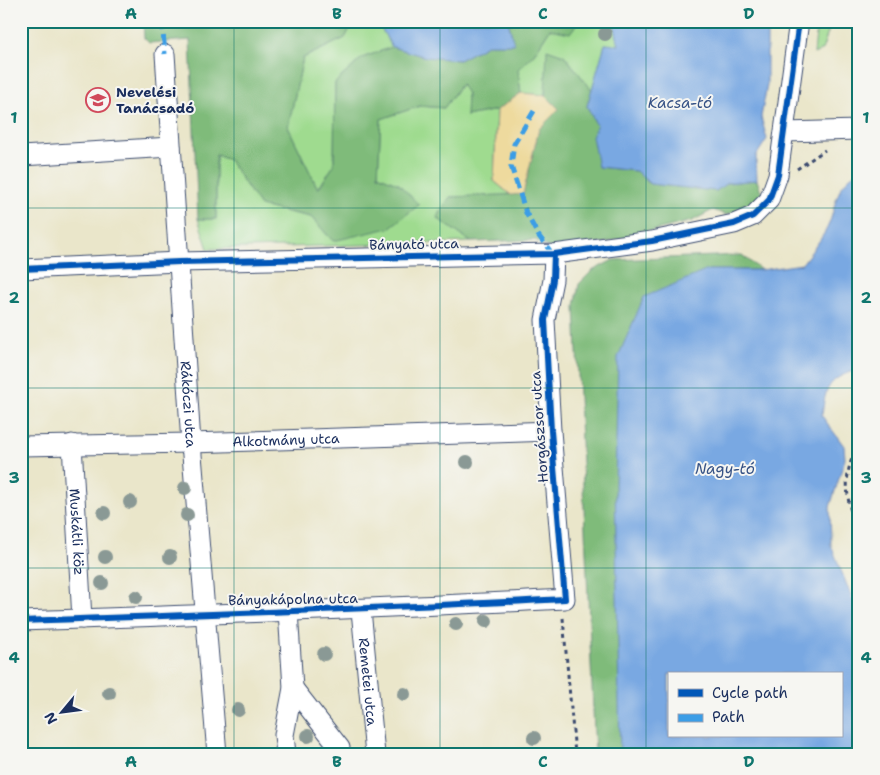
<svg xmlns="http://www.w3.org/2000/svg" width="880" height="775" viewBox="0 0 880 775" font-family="'Shantell Sans',sans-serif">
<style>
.green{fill:#9fdb8f;stroke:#5d8576}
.forest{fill:#7fbb7a;stroke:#4d756c}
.sand{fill:#eeda9e;stroke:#84847e}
.water{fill:#79a8e2;stroke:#4a6ca0;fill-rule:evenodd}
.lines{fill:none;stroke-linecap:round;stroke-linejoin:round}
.minor-casing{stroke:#3a4a6e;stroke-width:21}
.path{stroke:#3a4a6e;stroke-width:3;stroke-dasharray:4 4;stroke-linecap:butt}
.minor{stroke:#fff;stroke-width:19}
.quiet{stroke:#3b9de6;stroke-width:5;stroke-dasharray:10 5;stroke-linecap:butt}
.cycleway-casing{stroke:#f6f6f2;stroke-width:9}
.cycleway{stroke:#0057b8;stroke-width:6}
.tree{fill:#8a9995}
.grid{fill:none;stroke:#0f766e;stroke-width:1;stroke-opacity:0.55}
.labels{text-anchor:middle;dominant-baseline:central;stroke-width:4;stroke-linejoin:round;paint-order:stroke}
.poi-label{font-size:14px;font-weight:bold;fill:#1b2f5e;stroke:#f6f6f2;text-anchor:start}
.street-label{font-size:14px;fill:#1b2f5e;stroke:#f6f6f2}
.water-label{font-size:15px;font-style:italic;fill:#375386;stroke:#f6f6f2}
.neatline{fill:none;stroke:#0f766e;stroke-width:2}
.grid-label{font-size:16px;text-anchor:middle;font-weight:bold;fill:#0f766e}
</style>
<rect width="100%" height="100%" fill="#f6f6f2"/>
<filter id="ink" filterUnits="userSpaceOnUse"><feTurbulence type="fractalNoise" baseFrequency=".02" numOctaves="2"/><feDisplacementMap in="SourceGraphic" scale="10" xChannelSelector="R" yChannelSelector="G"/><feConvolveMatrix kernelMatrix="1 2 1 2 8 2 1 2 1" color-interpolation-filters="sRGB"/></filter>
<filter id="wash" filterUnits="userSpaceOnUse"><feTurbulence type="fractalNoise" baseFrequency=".0096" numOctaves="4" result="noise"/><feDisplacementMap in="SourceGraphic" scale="20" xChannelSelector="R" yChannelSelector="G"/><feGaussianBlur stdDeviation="1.12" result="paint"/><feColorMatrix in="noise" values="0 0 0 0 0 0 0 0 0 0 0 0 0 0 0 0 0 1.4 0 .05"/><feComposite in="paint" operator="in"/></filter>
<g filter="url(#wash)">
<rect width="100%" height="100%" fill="#eae6ca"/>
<g class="green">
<path d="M354,21H377L392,47L362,58L335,83L334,165L318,189L288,127L303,58L345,38Z"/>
<path d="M579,21H613L620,46L605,44L592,90L564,55L548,50L545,95L521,93L517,69L534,54L550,29L570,32Z"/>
<path d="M817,21H832L822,50L814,54Z"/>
<path d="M462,83L467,94V116L497,110L494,181L511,195L450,197L437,218L471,242L208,249L198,219H216V155L229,160L260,206L311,217L333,241L399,184L378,175L381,119L420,106L444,108Z"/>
</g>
<g class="forest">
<path d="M143,21H354L345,38L303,58L288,127L318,189L334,165L335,83L362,58L392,47L426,57L459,60L489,44H514L508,21H579L570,33L550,29L534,54L518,69L521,93L497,110L466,116L467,94L461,84L444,108L420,106L381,119L378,175L399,184L419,205L389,228L333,241L311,217L260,206L229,160L216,155V219H198L190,40L149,43L144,38Z"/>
<path d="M547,49L564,55L592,90L587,106L597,126L598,167L636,171L650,184L716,191L727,183L757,180L762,194L748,207L726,215L713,210L692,221L604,243L555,251L535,240L471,242L437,218L450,197L523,194L539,129L559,109L545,95Z"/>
<path d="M742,255L761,270H708L620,726V754H595L575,306L579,284L592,271L613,260Z"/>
</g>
<path class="sand" d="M521,93L545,95L559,109L539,129L523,194L511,195L494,181L497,110Z"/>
<g class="water">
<path d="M377,21H508L514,44H489L459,60L426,57L392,47Z"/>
<path d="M613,21H767V85L761,117L767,139L756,156L757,180L727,183L716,191L650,184L636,171L598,167L592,136L597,126L587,106L605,44L619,45Z"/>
<path d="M859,171V373L854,371C827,379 825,390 822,416L844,446L845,459L830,507L831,545L856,608L859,627V754H620L615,485L618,357L644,297L708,270H761L802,264C809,254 819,243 825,232C838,210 831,187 859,171ZM669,674H841V736H669Z"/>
</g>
</g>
<g filter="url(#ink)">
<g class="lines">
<defs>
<g id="minor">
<path id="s1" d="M165,54L191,443L217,754"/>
<path d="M785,132L859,130"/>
<path d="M21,156L171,147"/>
<path d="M21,269L179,262L554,254L652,241L734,224L753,216L769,200L778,175L799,21"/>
<path id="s2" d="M72,444L82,619"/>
<path id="s3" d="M21,446L191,443L551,431"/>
<path id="s4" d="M361,610L375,754"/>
<path d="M21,621C203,614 384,609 565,599L551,431L545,320L553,280L554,254"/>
<path d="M293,688L340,748L341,754"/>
<path d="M286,754L284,735L293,688L288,611"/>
</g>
</defs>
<use href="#minor" class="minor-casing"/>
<g class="path">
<path d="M797,169L825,150"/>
<path d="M859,445C840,474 847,505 859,536"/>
<path d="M563,618L575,754"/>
</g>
<use href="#minor" class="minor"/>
<g class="quiet">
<path d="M162,21L165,54"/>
<path d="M534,111L514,144L511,166L526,213L538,235L554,256"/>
</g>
<defs>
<g id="cycleway">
<path d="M21,269L179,262L554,254L652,241L734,224L753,216L769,200L778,175L799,21"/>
<path d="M21,621C203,614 384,609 565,599L551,431L545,320L553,280L554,254"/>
</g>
</defs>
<use href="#cycleway" class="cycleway-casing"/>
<use href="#cycleway" class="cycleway"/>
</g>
<g class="tree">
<circle cx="605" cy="34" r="7"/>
<circle cx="467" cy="462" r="7"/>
<circle cx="185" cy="488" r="7"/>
<circle cx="130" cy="502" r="7"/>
<circle cx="104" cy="513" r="7"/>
<circle cx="187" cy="515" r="7"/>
<circle cx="105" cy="557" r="7"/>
<circle cx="170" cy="557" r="7"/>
<circle cx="102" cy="583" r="7"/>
<circle cx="136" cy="597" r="7"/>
<circle cx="486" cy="621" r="7"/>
<circle cx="456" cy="624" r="7"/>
<circle cx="324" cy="654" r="7"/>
<circle cx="109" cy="693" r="7"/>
<circle cx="404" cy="694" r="7"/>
<circle cx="238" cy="710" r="7"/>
<circle cx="308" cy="736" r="7"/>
<circle cx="534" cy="738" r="7"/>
</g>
</g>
<path class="grid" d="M234,21V754M440,21V754M646,21V754M21,208H859M21,388H859M21,568H859"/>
<defs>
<symbol id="school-ring" viewBox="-11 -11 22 22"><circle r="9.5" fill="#f6f6f2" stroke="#d1495b" stroke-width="1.5"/><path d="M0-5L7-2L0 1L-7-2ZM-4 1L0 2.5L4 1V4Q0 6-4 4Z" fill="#d1495b"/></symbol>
</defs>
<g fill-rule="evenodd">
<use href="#school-ring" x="84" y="86" width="28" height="28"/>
</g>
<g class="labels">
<g class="poi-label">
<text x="116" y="92">Nevelési<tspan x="116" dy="16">Tanácsadó</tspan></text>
</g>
<g class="street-label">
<text transform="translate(414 244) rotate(-1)">Bányató utca</text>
<text stroke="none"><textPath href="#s1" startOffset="351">Rákóczi utca</textPath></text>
<text transform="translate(539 427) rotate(-94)">Horgászsor utca</text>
<text stroke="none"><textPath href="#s3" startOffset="265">Alkotmány utca</textPath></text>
<text stroke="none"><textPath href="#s2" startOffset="88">Muskátli köz</textPath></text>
<text transform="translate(293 599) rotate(-1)">Bányakápolna utca</text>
<text stroke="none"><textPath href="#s4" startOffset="72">Remetei utca</textPath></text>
</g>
<g class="water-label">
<text x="680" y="103">Kacsa-tó</text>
<text x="725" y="469">Nagy-tó</text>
</g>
</g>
<rect width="880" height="775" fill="none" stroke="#f6f6f2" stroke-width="55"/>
<rect x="668" y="672" width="175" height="65" fill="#f6f6f2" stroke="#9ea6b7"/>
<rect x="678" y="689" width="25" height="8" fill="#0057b8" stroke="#9ea6b7"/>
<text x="712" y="698" font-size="15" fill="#1b2f5e">Cycle path</text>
<rect x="678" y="714" width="25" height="8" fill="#3b9de6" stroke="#9ea6b7"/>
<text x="712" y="722" font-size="15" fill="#1b2f5e">Path</text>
<g transform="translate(62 712) rotate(241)" stroke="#f6f6f2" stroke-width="4" paint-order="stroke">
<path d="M0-4L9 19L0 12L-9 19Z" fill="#1b2f5e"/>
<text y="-8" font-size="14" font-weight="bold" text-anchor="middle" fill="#1b2f5e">N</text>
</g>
<rect x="28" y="28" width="824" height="720" class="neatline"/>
<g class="grid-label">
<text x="131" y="19">A</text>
<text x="337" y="19">B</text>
<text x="543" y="19">C</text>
<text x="749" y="19">D</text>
<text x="14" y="123">1</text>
<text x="866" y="123">1</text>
<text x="14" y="303">2</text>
<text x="866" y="303">2</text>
<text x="14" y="483">3</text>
<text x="866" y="483">3</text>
<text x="14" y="663">4</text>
<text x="866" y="663">4</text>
<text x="131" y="767">A</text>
<text x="337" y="767">B</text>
<text x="543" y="767">C</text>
<text x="749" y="767">D</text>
</g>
</svg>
